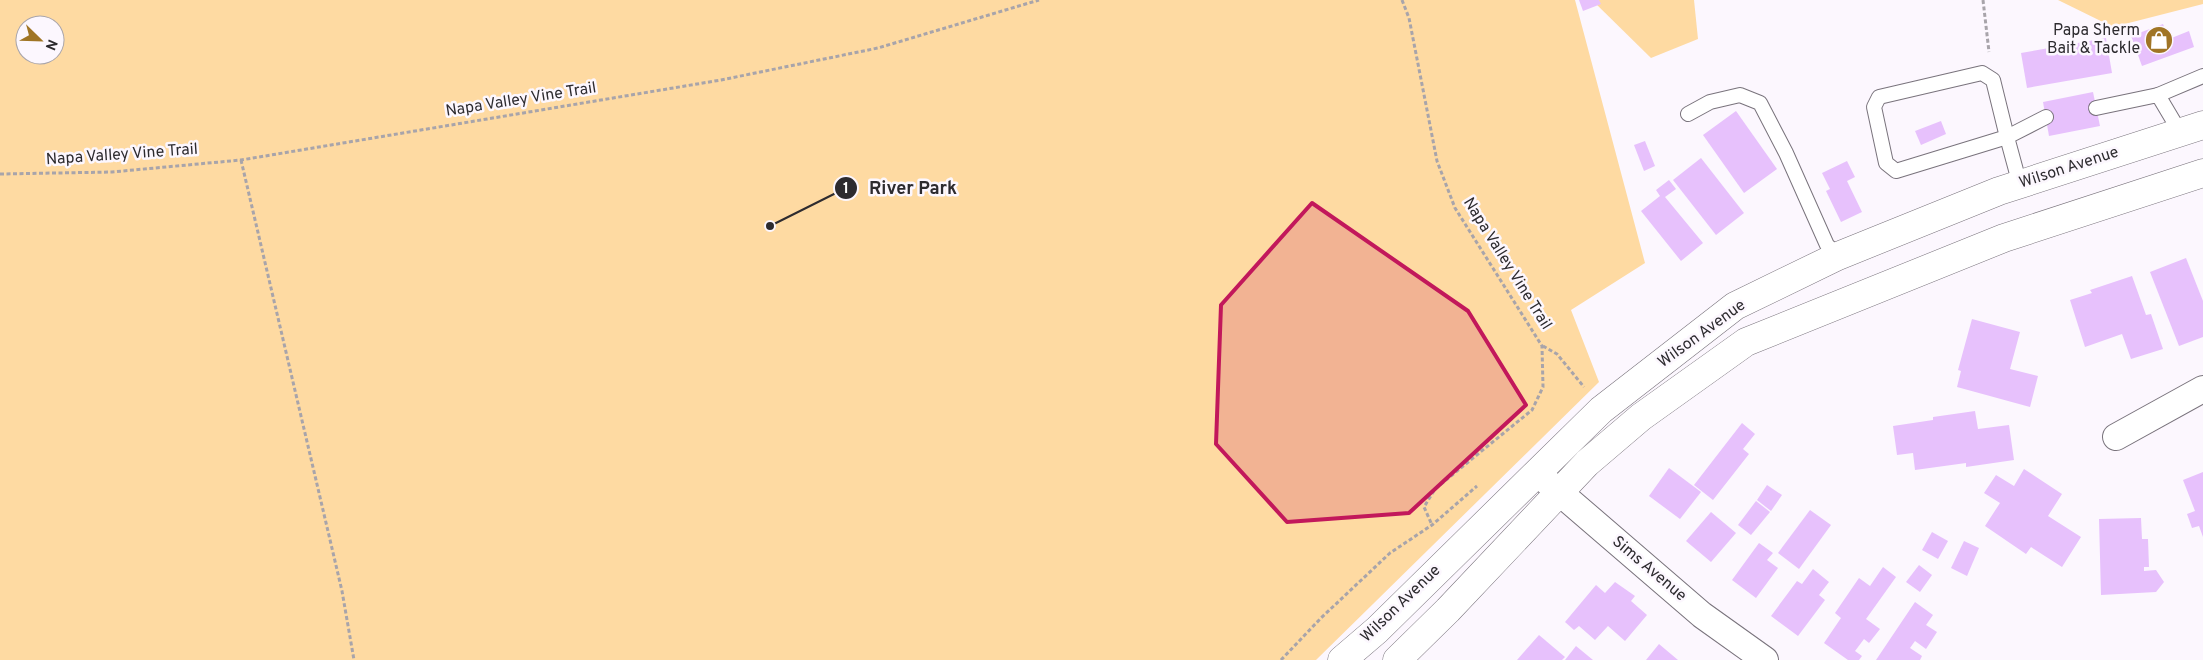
<svg xmlns="http://www.w3.org/2000/svg" width="2203" height="660" viewBox="0 0 2203 660" font-family="Overpass,sans-serif">
<style>
.green{fill:#fedaa2;fill-rule:evenodd}
.building{fill:#e7c1fc}
.lines{fill:none;stroke-linecap:round;stroke-linejoin:round}
.lane-casing{stroke:#79737c;stroke-width:16}
.street-casing{stroke:#79737c;stroke-width:28}
.secondary-casing{stroke:#79737c;stroke-width:29}
.path{stroke:#a8a4aa;stroke-width:3;stroke-dasharray:4 2.5;stroke-linecap:butt}
.lane{stroke:#fff;stroke-width:14}
.street{stroke:#fff;stroke-width:26}
.secondary{stroke:#fff;stroke-width:28}
.marked{fill:#c2185b;fill-opacity:0.2;stroke:#c2185b;stroke-width:4;stroke-linejoin:round}
.labels{text-anchor:middle;dominant-baseline:central;stroke-width:5;stroke-linejoin:round;paint-order:stroke}
.poi-label{font-size:16px;fill:#2d2b2f;stroke:#fcf7fe;text-anchor:end}
.street-label{font-size:16px;fill:#2d2b2f;stroke:#fcf7fe}
.leader{fill:none;stroke:#2d2b2f;stroke-width:2}
.callout-dot{fill:#2d2b2f;stroke:#fcf7fe;stroke-width:2}
.mark-label{font-size:15px;text-anchor:middle;font-weight:bold;fill:#fff}
.callout-label{font-size:18px;text-anchor:middle;font-weight:bold;fill:#2d2b2f;stroke:#fcf7fe;stroke-width:5;stroke-linejoin:round;paint-order:stroke}
</style>
<rect width="100%" height="100%" fill="#fcf7fe"/>
<g class="green">
<path d="M0,0H1575L1645,263L1571,310L1599,382L1316,660H0ZM25,25H55V55H25Z"/>
<path d="M1592,0H1694L1698,39L1651,58Z"/>
<path d="M2058,0H2203V4L2113,27Z"/>
</g>
<g class="building">
<path d="M1579,0H1599L1601,4L1583,11Z"/>
<path d="M2163,24L2169,39L2189,31L2194,47L2142,66L2131,36Z"/>
<path d="M2106,38L2112,73L2027,88L2021,53Z"/>
<path d="M2093,92L2100,126L2049,136L2043,102Z"/>
<path d="M1736,111L1777,169L1744,193L1703,135Z"/>
<path d="M1941,121L1946,134L1921,145L1915,131Z"/>
<path d="M1645,141L1655,166L1644,171L1634,145Z"/>
<path d="M1701,158L1744,213L1716,235L1673,180Z"/>
<path d="M1847,161L1855,177L1847,181L1862,212L1841,222L1826,191L1830,189L1822,173Z"/>
<path d="M1669,180L1676,189L1665,197L1703,243L1681,261L1641,211L1660,196L1656,190Z"/>
<path d="M2186,258L2203,301V337L2179,346L2150,272Z"/>
<path d="M2132,276L2146,315L2151,314L2163,349L2131,359L2122,334L2085,347L2070,300L2092,293L2090,290Z"/>
<path d="M1972,319L2020,332L2010,369L2038,376L2030,407L1957,387L1961,371L1958,370Z"/>
<path d="M1975,411L1978,429L2009,425L2014,460L1966,467V463L1915,470L1913,453L1897,455L1893,426L1933,420V417Z"/>
<path d="M1742,423L1755,434L1743,449L1749,454L1713,500L1694,485Z"/>
<path d="M1669,468L1701,492L1680,519L1649,496Z"/>
<path d="M2024,469L2062,494L2048,516L2081,537L2062,567L2031,547L2026,554L1985,526L2000,503L1984,493L1996,475L2014,486Z"/>
<path d="M2203,472V537L2199,526L2192,528L2187,514L2195,511L2183,480Z"/>
<path d="M1767,485L1782,495L1771,511L1757,500Z"/>
<path d="M1756,501L1770,512L1751,535L1738,525Z"/>
<path d="M1810,510L1831,525L1799,569L1778,553Z"/>
<path d="M1711,512L1736,533L1711,562L1686,541Z"/>
<path d="M2141,518L2142,539H2148L2149,567H2144V571L2156,570L2164,582L2156,592L2101,595L2099,519Z"/>
<path d="M1932,532L1948,541L1938,559L1922,550Z"/>
<path d="M1964,541L1979,548L1967,576L1951,568Z"/>
<path d="M1759,543L1773,553L1767,560L1778,568L1756,598L1732,580Z"/>
<path d="M1919,565L1932,575L1920,592L1906,582Z"/>
<path d="M1883,567L1896,577L1866,619L1880,629L1869,643L1864,639L1855,651L1862,656L1859,660H1848L1824,643L1841,618L1835,613L1859,578L1870,586Z"/>
<path d="M1813,569L1829,582L1819,595L1825,600L1798,636L1771,616L1797,581L1802,584Z"/>
<path d="M1615,582L1635,596L1631,601L1647,615L1625,641L1608,626L1595,640L1579,626L1574,630L1565,622L1596,585L1605,593Z"/>
<path d="M1915,602L1933,615L1926,625L1937,632L1926,649L1915,641L1910,648L1922,656L1920,660H1876Z"/>
<path d="M1539,635L1565,657L1562,660H1517Z"/>
<path d="M1659,644L1678,660H1646Z"/>
<path d="M1576,646L1593,660H1565Z"/>
</g>
<g class="lines">
<defs>
<g id="lane">
<path d="M1982,73L1993,80L2007,137L1896,171L1886,163L1874,107L1879,97Z"/>
<path d="M2158,95L2203,76"/>
<path d="M2096,108L2158,95L2180,132"/>
<path d="M1688,114L1710,102L1740,95L1760,103L1786,153L1827,245L1838,256"/>
<path d="M2020,185L2007,137L2046,117"/>
</g>
<g id="street">
<path d="M2116,437L2203,389"/>
<path d="M1537,473L1702,615L1765,660"/>
</g>
<g id="secondary">
<path d="M1342,660L1377,630L1601,410L1735,306L1838,256L1999,191L2203,125"/>
<path d="M1397,660L1448,610L1587,463L1641,417L1746,342L2004,238L2203,173"/>
</g>
</defs>
<use href="#lane" class="lane-casing"/>
<use href="#street" class="street-casing"/>
<use href="#secondary" class="secondary-casing"/>
<g class="path">
<path d="M1402,0L1409,18L1437,161L1455,208L1542,346L1543,387L1532,410L1435,489L1424,507L1432,525"/>
<path d="M1983,0L1989,52"/>
<path d="M241,160L342,591L354,660"/>
<path d="M0,174L112,172L241,160L721,80L878,48L1039,0"/>
<path d="M1543,346L1557,354L1584,387"/>
<path d="M1281,660L1321,618L1390,553L1432,525L1477,486"/>
</g>
<use href="#lane" class="lane"/>
<use href="#street" class="street"/>
<use href="#secondary" class="secondary"/>
</g>
<path class="marked" d="M1312,203L1468,311L1526,405L1409,513L1287,522L1216,444L1221,305Z"/>
<defs>
<symbol id="shop-disc" viewBox="-11 -11 22 22"><circle r="9.5" fill="#a07525" stroke="#fcf7fe"/><path d="M-5-2.5h2.3a2.7 3.5 0 0 1 5.4 0H5L5.5 6h-11ZM-1.5-2.5h3a1.5 2.3 0 0 0-3 0Z" fill="#fff"/></symbol>
</defs>
<g fill-rule="evenodd">
<use href="#shop-disc" x="2143" y="24" width="32" height="32"/>
</g>
<g class="labels">
<g class="poi-label">
<text x="2140" y="31">Papa Sherm<tspan x="2140" dy="18">Bait &amp; Tackle</tspan></text>
</g>
<g class="street-label">
<text transform="translate(521 100) rotate(-9)">Napa Valley Vine Trail</text>
<text transform="translate(122 155) rotate(-4)">Napa Valley Vine Trail</text>
<text transform="translate(2069 168) rotate(-18)">Wilson Avenue</text>
<text transform="translate(1507 264) rotate(58)">Napa Valley Vine Trail</text>
<text transform="translate(1702 334) rotate(-36)">Wilson Avenue</text>
<text transform="translate(1649 569) rotate(40)">Sims Avenue</text>
<text transform="translate(1401 604) rotate(-44)">Wilson Avenue</text>
</g>
</g>
<path class="leader" d="M770 226L846 188"/>
<g class="callout-dot">
<circle cx="770" cy="226" r="5"/>
<circle cx="846" cy="188" r="12"/>
</g>
<g class="mark-label">
<text x="846" y="193">1</text>
</g>
<g class="callout-label">
<text x="913" y="194">River Park</text>
</g>
<g transform="translate(40 40) rotate(113)"><circle r="24" fill="#fcf7fe" stroke="#a9a5ab"/>
<path d="M0-4L9 19L0 12L-9 19Z" fill="#a07525"/>
<text y="-8" font-size="14" font-weight="bold" text-anchor="middle" fill="#2d2b2f">N</text>
</g>
</svg>
